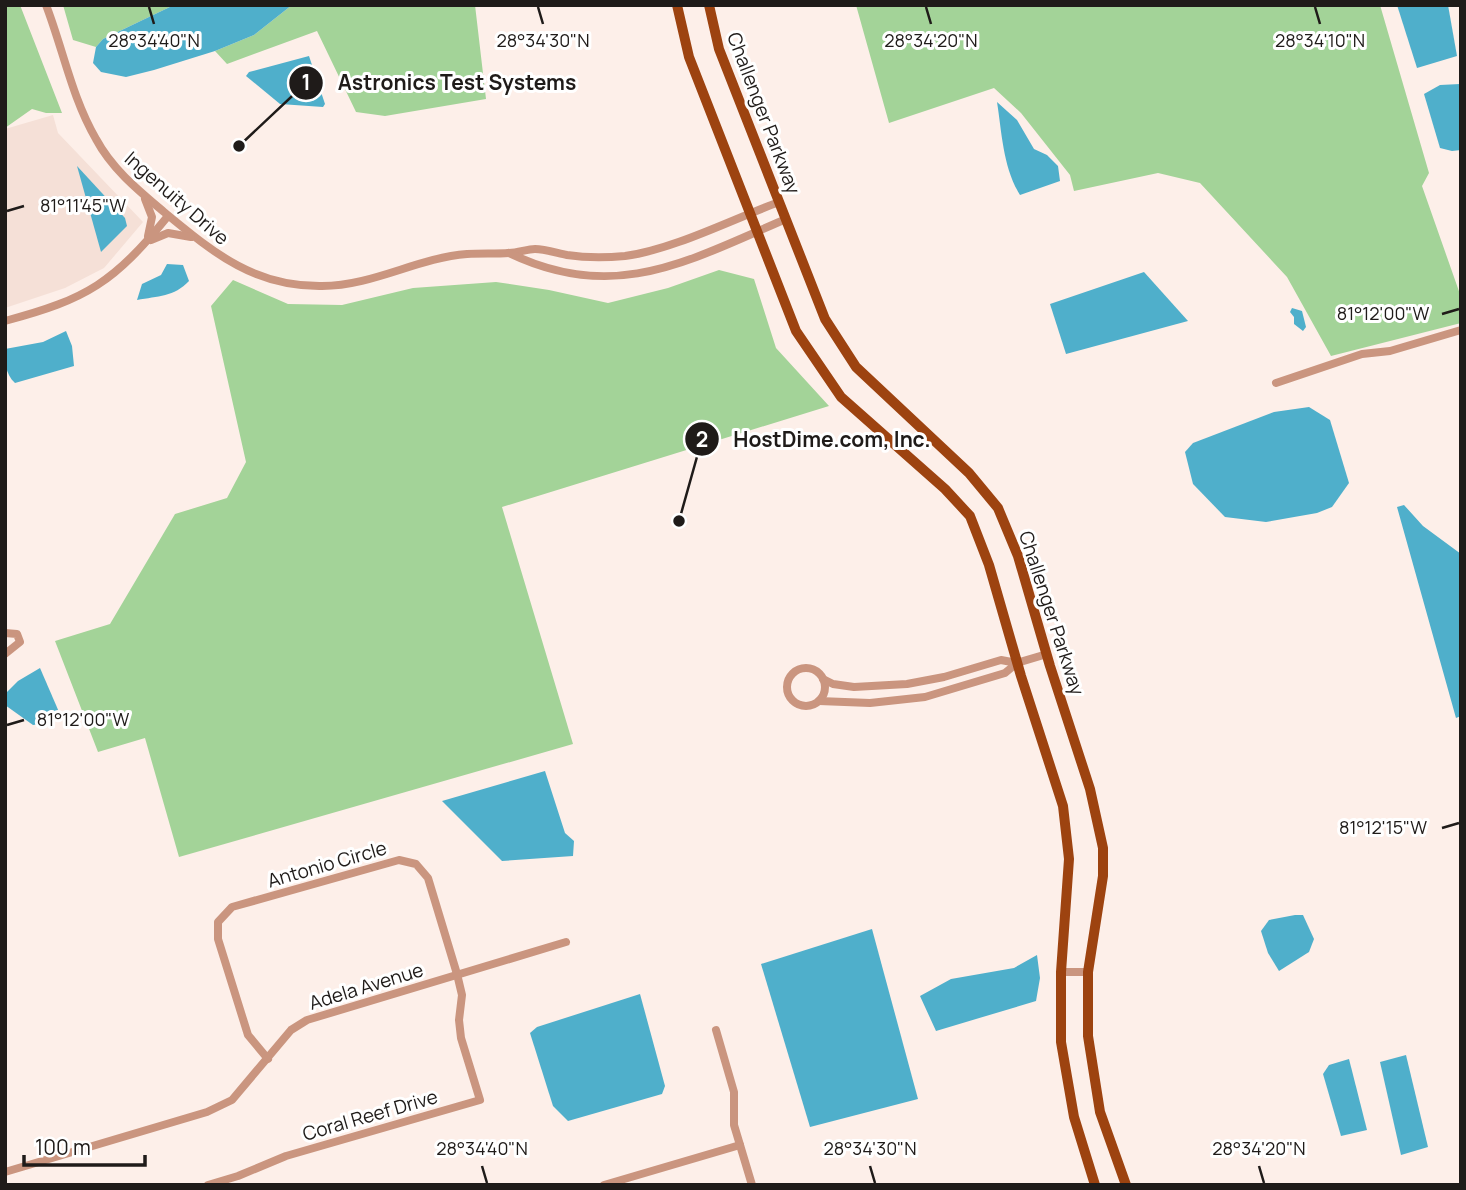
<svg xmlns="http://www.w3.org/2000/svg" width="1466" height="1190" viewBox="0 0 1466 1190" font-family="Manrope,sans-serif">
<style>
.built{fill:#f5e0d7}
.green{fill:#a3d398}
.water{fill:#4fafcb}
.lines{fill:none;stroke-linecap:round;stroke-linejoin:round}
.minor{stroke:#ca957f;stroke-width:8}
.major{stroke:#9d4310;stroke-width:10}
.ticks{fill:none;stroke:#1f1b19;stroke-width:2.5}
.labels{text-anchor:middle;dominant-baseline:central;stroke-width:6;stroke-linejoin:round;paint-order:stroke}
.street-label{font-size:19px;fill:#1f1b19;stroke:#fff}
.ticks-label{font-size:18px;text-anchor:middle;fill:#1f1b19;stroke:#fff;stroke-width:6;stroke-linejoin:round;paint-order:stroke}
.leader{fill:none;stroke:#1f1b19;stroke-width:2.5}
.callout-dot{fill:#1f1b19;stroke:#fff;stroke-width:2.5}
.mark-label{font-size:21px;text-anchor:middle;font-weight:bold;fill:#fff}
.callout-label{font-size:21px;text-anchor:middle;font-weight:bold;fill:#1f1b19;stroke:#fff;stroke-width:6;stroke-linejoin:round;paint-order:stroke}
</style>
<rect width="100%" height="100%" fill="#fdefe9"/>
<path class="built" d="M53,115L58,133L143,222L104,268L65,288L5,308V129Z"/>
<g class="green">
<path d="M5,5H20L62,113H46L32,109L5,128Z"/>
<path d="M63,5H174L103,39L96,47L73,40Z"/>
<path d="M292,5H475L486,99L385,116L356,112L317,31L227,64L215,51L254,35Z"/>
<path d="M856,5H1380L1429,173L1422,186L1461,297V323L1331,356L1287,277L1200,183L1158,173L1074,191L1070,175L1021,113L994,88L889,123Z"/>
<path d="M719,270L754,279L776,348L829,406L502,507L573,744L179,857L145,738L98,752L55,641L110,624L175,514L227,498L246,462L211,306L233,280L288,304L342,305L413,288L496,282L549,290L608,303L668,288Z"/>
</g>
<g class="water">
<path d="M174,5H292L254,35L215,51L154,70L126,77L101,72L93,63L96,47L103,39Z"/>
<path d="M1397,5H1448L1457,56L1417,68Z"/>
<path d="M309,56L325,104L323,107L280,104L246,76L249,72Z"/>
<path d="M1460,84L1461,150L1452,151L1440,148L1424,94L1440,85Z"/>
<path d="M997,102L1017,120L1034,149L1047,155L1058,166L1060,181L1020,195C1003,167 1002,134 997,102Z"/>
<path d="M77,166L125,218L127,226L101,252Z"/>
<path d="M167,264L183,265L189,281C174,297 158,296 137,300L142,284L161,275Z"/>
<path d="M1144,272L1188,321L1066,354L1050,304Z"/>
<path d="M1292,308L1302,311L1306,327L1303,331L1294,324V317L1290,312Z"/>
<path d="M66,331L72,346L74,366L15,383C5,374 5,361 5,349L43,342Z"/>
<path d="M1309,407L1330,420L1349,483L1332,507L1317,513L1266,522L1225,517L1193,484L1185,452L1193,443L1274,412Z"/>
<path d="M1404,505L1423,526L1461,554V716L1456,718L1397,507Z"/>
<path d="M40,668L59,712L48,723L33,725L5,705V694L18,681Z"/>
<path d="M545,771L565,833L574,841L573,856L502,861L442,801Z"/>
<path d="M1295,915H1303L1314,939L1309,952L1279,971L1268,953L1261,931L1269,920Z"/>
<path d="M872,929L918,1099L810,1127L761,964Z"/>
<path d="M1037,955L1040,978L1036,1001L936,1031L920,996L951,979L1014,968Z"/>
<path d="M640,994L665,1086L662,1094L568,1121L553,1106L530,1033L537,1027Z"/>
<path d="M1406,1055L1428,1147L1401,1155L1380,1062Z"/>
<path d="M1349,1059L1367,1130L1341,1136L1323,1074L1329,1065Z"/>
</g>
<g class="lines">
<g class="minor">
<path d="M46,5C63,49 72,98 96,139C112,169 138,190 164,212C214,253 254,287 322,286C373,286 417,258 467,254C481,253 495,254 509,253C518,253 527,249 535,249C545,249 557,253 567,255C586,258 605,258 625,256C672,250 733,219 779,202"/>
<path d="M145,199L152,217L148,236"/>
<path d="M151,240L168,233L191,237"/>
<path d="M509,253C615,304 688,261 786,219"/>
<path d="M5,321C88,299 114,282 168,216"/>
<path d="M1276,383L1362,354L1390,351L1461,330"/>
<path d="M5,633L17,634L20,642L5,654"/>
<circle cx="806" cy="687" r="19"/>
<path d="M823,679L833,684L854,687L907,684L944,677L1001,660L1017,663L1047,654"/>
<path d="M819,701L870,703L925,697L1005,673L1017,663"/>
<path d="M1061,972H1088"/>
<path d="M716,1030L734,1092V1125L752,1185"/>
<path d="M5,1172L207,1112L232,1100L291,1030L307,1020L566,942"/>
<path d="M208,1185L238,1176L286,1156L480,1100L461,1038L459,1020L462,995L457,974L428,878L416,864L399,860L232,907L218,922V939L248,1035L268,1059"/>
<path d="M604,1185L740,1145"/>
</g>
<g class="major">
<path d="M677,5L689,57L796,331L841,397L945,489L970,516L989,565L1021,676L1063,806L1069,859L1061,972V1042L1074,1117L1095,1185"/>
<path d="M709,5L719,49L825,319L856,367L969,473L998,508L1018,556L1050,666L1090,789L1103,848V876L1088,972V1036L1100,1112L1126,1185"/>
</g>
</g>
<path class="ticks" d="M149,7L154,24M538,7L543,24M926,7L931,24M1315,7L1320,24M7,211L24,206M1442,314L1459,309M7,725L24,720M1442,828L1459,823M482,1166L487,1183M870,1166L875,1183M1259,1166L1264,1183"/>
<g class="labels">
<g class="street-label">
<text transform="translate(764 113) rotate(69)">Challenger Parkway</text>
<text transform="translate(177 198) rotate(41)">Ingenuity Drive</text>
<text transform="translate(1052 613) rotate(72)">Challenger Parkway</text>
<text transform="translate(327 864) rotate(-16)">Antonio Circle</text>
<text transform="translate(366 986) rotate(-17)">Adela Avenue</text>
<text transform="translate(370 1115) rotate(-16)">Coral Reef Drive</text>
</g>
</g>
<g class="ticks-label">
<text x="154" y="47">28°34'40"N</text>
<text x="543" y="47">28°34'30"N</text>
<text x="931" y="47">28°34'20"N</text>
<text x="1320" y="47">28°34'10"N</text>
<text x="83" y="212">81°11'45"W</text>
<text x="1383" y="320">81°12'00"W</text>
<text x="83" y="726">81°12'00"W</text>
<text x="1383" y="834">81°12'15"W</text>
<text x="482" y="1155">28°34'40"N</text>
<text x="870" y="1155">28°34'30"N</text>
<text x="1259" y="1155">28°34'20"N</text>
</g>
<path class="leader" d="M239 146L306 83M679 521L702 439"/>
<g class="callout-dot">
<circle cx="239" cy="146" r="7"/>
<circle cx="679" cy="521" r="7"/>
<circle cx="306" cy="83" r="18"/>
<circle cx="702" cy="439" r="18"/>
</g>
<g class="mark-label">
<text x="306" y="90">1</text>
<text x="702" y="447">2</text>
</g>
<g class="callout-label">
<text x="457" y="90">Astronics Test Systems</text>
<text x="832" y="447">HostDime.com, Inc.</text>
</g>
<rect width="1466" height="1190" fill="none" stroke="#1f1b19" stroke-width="14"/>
<path d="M24 1155v10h121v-10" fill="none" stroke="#1f1b19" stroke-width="3.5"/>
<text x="35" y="1155" font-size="21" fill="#1f1b19" stroke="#ffffff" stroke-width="5" paint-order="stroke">100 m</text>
</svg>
